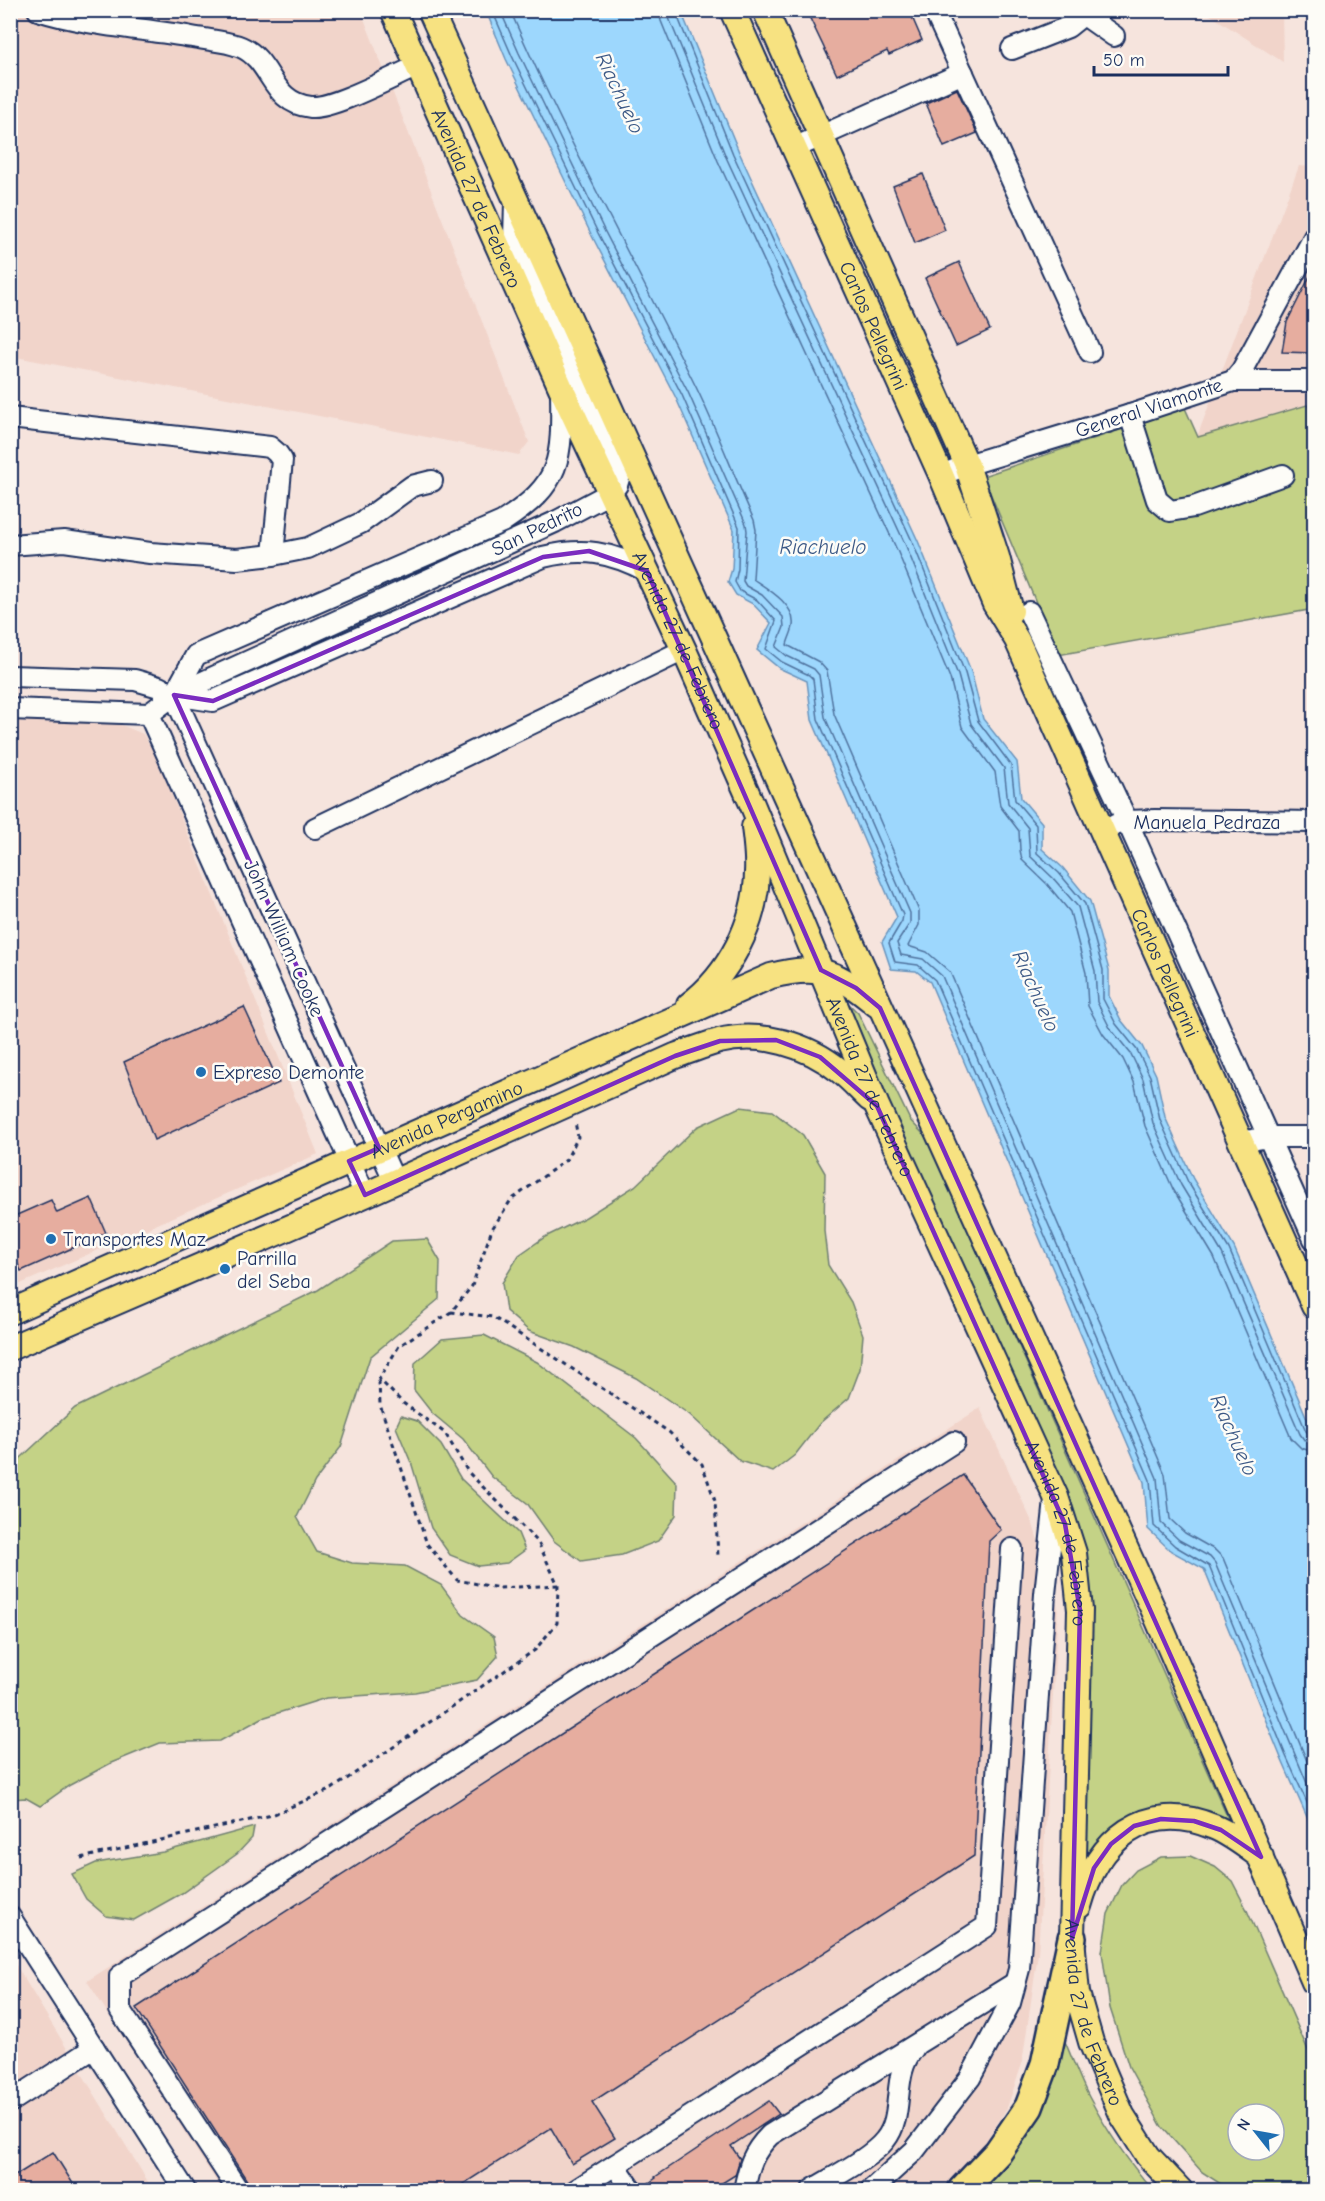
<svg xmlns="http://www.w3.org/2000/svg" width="1325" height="2201" viewBox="0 0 1325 2201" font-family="'Comic Neue',sans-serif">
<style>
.built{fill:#f1d4ca}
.green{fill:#c4d286;stroke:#708072;stroke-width:1.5;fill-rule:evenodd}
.water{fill:#9dd7fd;stroke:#6994bd;stroke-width:1.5}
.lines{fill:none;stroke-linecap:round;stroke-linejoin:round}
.shore{stroke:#4f729e;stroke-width:1.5}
.building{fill:#e6ad9f;stroke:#1b2f5e;stroke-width:1.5}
.minor-casing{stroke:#1b2f5e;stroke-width:24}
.major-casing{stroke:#1b2f5e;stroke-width:28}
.highway-casing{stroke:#1b2f5e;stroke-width:32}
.path{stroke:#1b2f5e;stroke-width:3;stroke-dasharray:4.5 4.5;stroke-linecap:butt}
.minor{stroke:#fdfcf7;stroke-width:20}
.major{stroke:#f7e281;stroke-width:24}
.highway{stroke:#f7e281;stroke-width:27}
.marked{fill:none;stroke:#7b2cbf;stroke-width:4.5;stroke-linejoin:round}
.poi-dot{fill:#1f6fb2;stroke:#fdfcf7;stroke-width:2}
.labels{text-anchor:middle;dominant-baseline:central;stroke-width:5;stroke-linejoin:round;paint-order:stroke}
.street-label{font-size:20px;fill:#1b2f5e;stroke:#fdfcf7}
.poi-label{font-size:20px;fill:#1b2f5e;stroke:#fdfcf7;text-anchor:start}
.water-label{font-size:21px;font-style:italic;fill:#3c5986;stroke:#fdfcf7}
</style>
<rect width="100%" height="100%" fill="#f6e4dd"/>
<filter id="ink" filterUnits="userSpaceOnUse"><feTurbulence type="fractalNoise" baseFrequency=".0167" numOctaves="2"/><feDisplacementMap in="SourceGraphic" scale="12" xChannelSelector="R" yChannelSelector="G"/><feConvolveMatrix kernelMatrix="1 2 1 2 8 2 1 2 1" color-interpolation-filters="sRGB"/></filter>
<g filter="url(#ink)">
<g class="built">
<path d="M10,11H361L529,442L519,455L11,356Z"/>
<path d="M1204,11H1282L1283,62Z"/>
<path d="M1299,166L1314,167V414L1306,405L1197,437Z"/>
<path d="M11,720L119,724L143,734L156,756L318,1154L11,1288Z"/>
<path d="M980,1408L1033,1524L1058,1608L1038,1953L1022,2064L1007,2108L981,2149L955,2177L937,2190H222L87,1981Z"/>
<path d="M11,1957L153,2190H11Z"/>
</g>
<g class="green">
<path d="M1307,405L1314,414V609L1058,655L983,476L1185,408L1198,437Z"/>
<path d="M841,996L858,1013L910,1120L927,1138L1234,1832L1154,1813L1080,1880L1089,1595Z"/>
<path d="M740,1107L772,1111L803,1135L825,1173L824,1231L828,1265L851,1302L863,1335L860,1369L849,1398L820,1423L795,1455L773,1472L740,1461L690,1415L636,1378L574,1347L529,1331L506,1311L502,1283L519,1255L545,1237L586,1217L635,1186L697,1127Z"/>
<path d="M427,1239L440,1261L439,1299L370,1357L341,1447L315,1481L297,1517L317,1552L352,1563L405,1566L441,1585L463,1615L494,1637L498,1656L477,1680L415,1692L326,1698L262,1718L220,1741L160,1743L111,1763L70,1785L40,1806L26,1798L11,1799V1467L75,1408L318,1290L392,1241Z"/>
<path d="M484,1335L537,1362L636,1438L677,1483L676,1515L658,1541L622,1555L581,1561L554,1541L527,1503L492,1477L463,1439L432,1413L414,1390L415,1363L442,1339Z"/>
<path d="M401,1416L417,1421L441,1445L461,1479L518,1533L525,1550L507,1563L478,1566L450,1555L431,1528L412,1465L396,1427Z"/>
<path d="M254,1827L252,1838L237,1854L182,1893L134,1920L106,1916L86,1899L72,1874L96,1863L163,1852Z"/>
<path d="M1190,1856L1215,1867L1232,1881L1246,1908L1314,2064V2182L1305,2190H1230L1202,2172L1162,2127L1129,2067L1110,2008L1102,1952L1108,1914L1122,1885L1136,1870L1161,1857ZM1238,2114H1274V2150H1238Z"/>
<path d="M1063,2037C1072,2057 1079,2078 1089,2097C1107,2131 1128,2162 1153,2190H980Z"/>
</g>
<path class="water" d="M486,11H681L739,152L918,541L971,671L983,719L1017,762L1021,798L1042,823V849L1063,868L1090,901L1109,970V996L1121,1020L1142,1046L1156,1075L1165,1117L1193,1179L1234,1247L1314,1435V1833L1281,1758L1204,1569L1171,1551L1148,1529L1144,1482L930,982L916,971L891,969L882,942L897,917L812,720L807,681L779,668L757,650L771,623L753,604L736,595L728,582L732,569L734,530L676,398L592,236L506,59Z"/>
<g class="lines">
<g class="shore">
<path d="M492,10L512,56L598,233L682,395L739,527L738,569L735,582L740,591L757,600L776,621L766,649L782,662L809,675L813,679L818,719L903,915L902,921L889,943L895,962L918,965L935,980L1150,1480L1154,1526L1175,1546L1209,1566L1286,1756L1314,1818"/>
<path d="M500,10L519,53L604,230L688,392L746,524L747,531L743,581L746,586L762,595L783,617L784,627L776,647L787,656L814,669L819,675L825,717L910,913V923L897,943L901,955L923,959L942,976L1157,1478L1161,1523L1179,1540L1210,1557L1215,1563L1314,1800"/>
<path d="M510,10C566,139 634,261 696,387C717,430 734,476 754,520L756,530L753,579C768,589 796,605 793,626C792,633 788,639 787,645L819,662L827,671L834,714L919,911V925L908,946L927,952L950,972L1165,1474L1170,1519L1185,1533L1215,1550L1223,1558L1314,1778"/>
<path d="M659,10L661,21L718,161L897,550L950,678L962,727L995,772L1000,806L1019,831L1020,850L1022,860L1047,884L1070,912L1086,973L1088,1006L1103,1034L1123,1059L1134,1082L1145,1126L1173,1189L1214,1257L1291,1438L1301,1448L1314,1452"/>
<path d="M668,10L669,18L726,157L906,546L958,675L971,724L1004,768L1008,803L1028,828L1030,856L1053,878L1078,907L1095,971L1097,1002L1110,1028L1131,1054L1143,1079L1153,1123L1181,1185L1222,1253L1300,1434L1305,1441L1314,1443"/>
<path d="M675,10L733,154L913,543L965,673L978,721L1011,765L1015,800L1036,825L1037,853L1059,873L1085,904L1103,970V999L1116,1024L1137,1050L1150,1076L1160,1120L1188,1182L1229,1249L1306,1431L1310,1435H1314"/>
</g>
</g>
<g class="building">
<path d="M806,10H909L922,40L889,55L887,51L837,75Z"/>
<path d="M957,89L977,133L944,147L926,103Z"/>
<path d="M923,174L945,230L915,243L893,186Z"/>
<path d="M959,262L990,330L956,346L925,278Z"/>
<path d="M1314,268V353L1282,352L1287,322Z"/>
<path d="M244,1007L279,1083L154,1140L124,1062Z"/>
<path d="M91,1198L106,1233L21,1271L10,1246V1218L51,1200L57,1213Z"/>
<path d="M963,1475L1001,1530L989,1541L974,1856L592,2102L615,2138L572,2164L551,2128L454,2190H253L136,2008Z"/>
<path d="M769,2101L779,2114L731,2146L740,2159L735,2175L711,2190H644L643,2187L656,2178L655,2177Z"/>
<path d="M53,2152L77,2190H10V2179Z"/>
</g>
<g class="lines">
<defs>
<g id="minor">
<path d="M38,10C88,26 141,28 192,37C208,40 227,41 241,47C273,61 270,103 311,107C333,109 394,76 418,66"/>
<path d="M934,10L1090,352"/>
<path d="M1077,10L1114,36"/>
<path d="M1012,49L1068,27L1083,15"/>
<path d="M794,148L963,73"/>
<path d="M1233,381H1314"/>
<path d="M1130,415L1157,500L1170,511L1194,507L1283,475"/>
<path d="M10,418L270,447L277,453L282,460L273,555"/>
<path d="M941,475L967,465L1130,415L1233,381L1242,370L1314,237"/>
<path d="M10,545L64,541L150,553L237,559L273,555L308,548L361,523L412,486L432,481"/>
<path d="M1029,612L1127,821L1314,1239"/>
<path d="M10,676L135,680L159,687L174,695L213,701L543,557C584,547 610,552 647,571"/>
<path d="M174,695L196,655L502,522C563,483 562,459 561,391"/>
<path d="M174,695L395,1182"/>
<path d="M10,709L149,714L174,695L555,522L610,493L617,485L620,475L514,239L515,201"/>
<path d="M149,714L365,1195"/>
<path d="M1115,825L1127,821L1155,820L1314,822"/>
<path d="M315,828L684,650"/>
<path d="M1240,1142L1269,1137H1314"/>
<path d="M10,1917L185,2190"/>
<path d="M10,2102L94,2048"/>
<path d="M615,2165L632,2190"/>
<path d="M238,2190L120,2010V1976L954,1442"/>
<path d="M576,2190L987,1926L1012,1549"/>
<path d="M744,2190C749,2166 752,2153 770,2135L1015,1983"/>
<path d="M812,2190C833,2177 871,2158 885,2140C906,2115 890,2075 914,2048"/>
<path d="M871,2190L914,2151L970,2078L1010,2003L1019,1969L1045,1594L1055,1500"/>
</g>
<g id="major">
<path id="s1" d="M393,10L561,388L684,650L752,804L877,1106L1056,1497L1074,1553L1080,1610L1072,1938L1077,1993L1091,2042L1122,2115L1148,2156L1180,2190"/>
<path d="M430,10L1154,1611L1314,1982"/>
<path id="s2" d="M732,10L941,475L995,604L1017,640L1314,1306"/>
<path d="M765,10L967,465L997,557L1011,611"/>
<path d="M689,1005C729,975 756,923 757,873C758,858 756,842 754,827"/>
<path id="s3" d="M10,1312L771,976C822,963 838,973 877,1005"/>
<path d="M10,1348L365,1195L675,1056C690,1051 704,1045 719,1041C761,1031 807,1044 840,1071C851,1079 860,1090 870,1099"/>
<path d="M1079,1906C1097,1841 1145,1798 1214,1827C1231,1834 1246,1846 1261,1857"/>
</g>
<path id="highway" d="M962,2190L998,2152L1029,2107L1045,2064L1072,1938"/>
</defs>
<use href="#minor" class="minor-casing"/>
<use href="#major" class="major-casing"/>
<use href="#highway" class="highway-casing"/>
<g class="path">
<path d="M451,1312L493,1317L669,1432L702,1464L715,1501L718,1556"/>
<path d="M379,1381L380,1405L427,1544L457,1580L499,1588L558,1585"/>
<path d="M81,1858L272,1815L332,1789L535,1650L557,1623L558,1585L538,1542L468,1472L445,1433L403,1403L379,1379L399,1346L451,1312L472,1286L492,1229L511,1200L566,1160L578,1137L575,1122"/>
</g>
<use href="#minor" class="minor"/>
<use href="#major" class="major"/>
<use href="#highway" class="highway"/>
</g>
</g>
<path class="marked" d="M589,551L647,571L821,970L856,988L880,1008L1261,1857L1221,1830L1194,1821L1161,1819L1134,1826L1111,1844L1094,1868L1072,1938L1080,1610L1065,1524L877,1106L820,1057L776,1040L720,1041L675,1056L365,1195L349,1161L379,1148L174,695L213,701L543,557Z"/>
<g class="poi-dot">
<circle cx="201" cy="1072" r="6"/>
<circle cx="51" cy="1239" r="6"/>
<circle cx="225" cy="1269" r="6"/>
</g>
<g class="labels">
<g class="street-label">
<text stroke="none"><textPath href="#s1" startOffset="206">Avenida 27 de Febrero</textPath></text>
<text stroke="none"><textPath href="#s2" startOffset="346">Carlos Pellegrini</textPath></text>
<text transform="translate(1149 408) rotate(-18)">General Viamonte</text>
<text transform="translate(537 529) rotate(-26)">San Pedrito</text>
<text stroke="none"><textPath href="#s1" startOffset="692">Avenida 27 de Febrero</textPath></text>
<text x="1207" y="822">Manuela Pedraza</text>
<text transform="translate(284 938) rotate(66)">John William Cooke</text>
<text stroke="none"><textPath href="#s2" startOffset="1056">Carlos Pellegrini</textPath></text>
<text stroke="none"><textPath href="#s1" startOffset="1178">Avenida 27 de Febrero</textPath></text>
<text stroke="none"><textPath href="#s3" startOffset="477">Avenida Pergamino</textPath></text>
<text stroke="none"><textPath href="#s1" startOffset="1664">Avenida 27 de Febrero</textPath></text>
<text stroke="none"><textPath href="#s1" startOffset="2150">Avenida 27 de Febrero</textPath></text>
</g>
<g class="poi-label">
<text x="213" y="1072">Expreso Demonte</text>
<text x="63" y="1239">Transportes Maz</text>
<text x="237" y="1258">Parrilla<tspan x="237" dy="23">del Seba</tspan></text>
</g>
<g class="water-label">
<text transform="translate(620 93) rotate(65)">Riachuelo</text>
<text x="823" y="547">Riachuelo</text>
<text transform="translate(1036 991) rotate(66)">Riachuelo</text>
<text transform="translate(1234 1435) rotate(66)">Riachuelo</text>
</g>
</g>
<rect width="1325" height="2201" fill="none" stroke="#fdfcf7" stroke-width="36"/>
<rect x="18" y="18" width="1289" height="2165" fill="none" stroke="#1b2f5e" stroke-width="2" filter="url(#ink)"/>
<g transform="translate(1256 2132) rotate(301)"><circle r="28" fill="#fdfcf7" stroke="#a3aaba" stroke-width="1.5"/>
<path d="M0-4.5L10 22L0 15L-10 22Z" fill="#1f6fb2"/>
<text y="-9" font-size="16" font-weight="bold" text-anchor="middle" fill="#1b2f5e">N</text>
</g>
<path d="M1094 66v9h134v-9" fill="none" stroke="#1b2f5e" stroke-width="3"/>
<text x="1103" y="66" font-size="18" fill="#1b2f5e" stroke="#fdfcf7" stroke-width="4.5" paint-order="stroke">50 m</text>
</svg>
